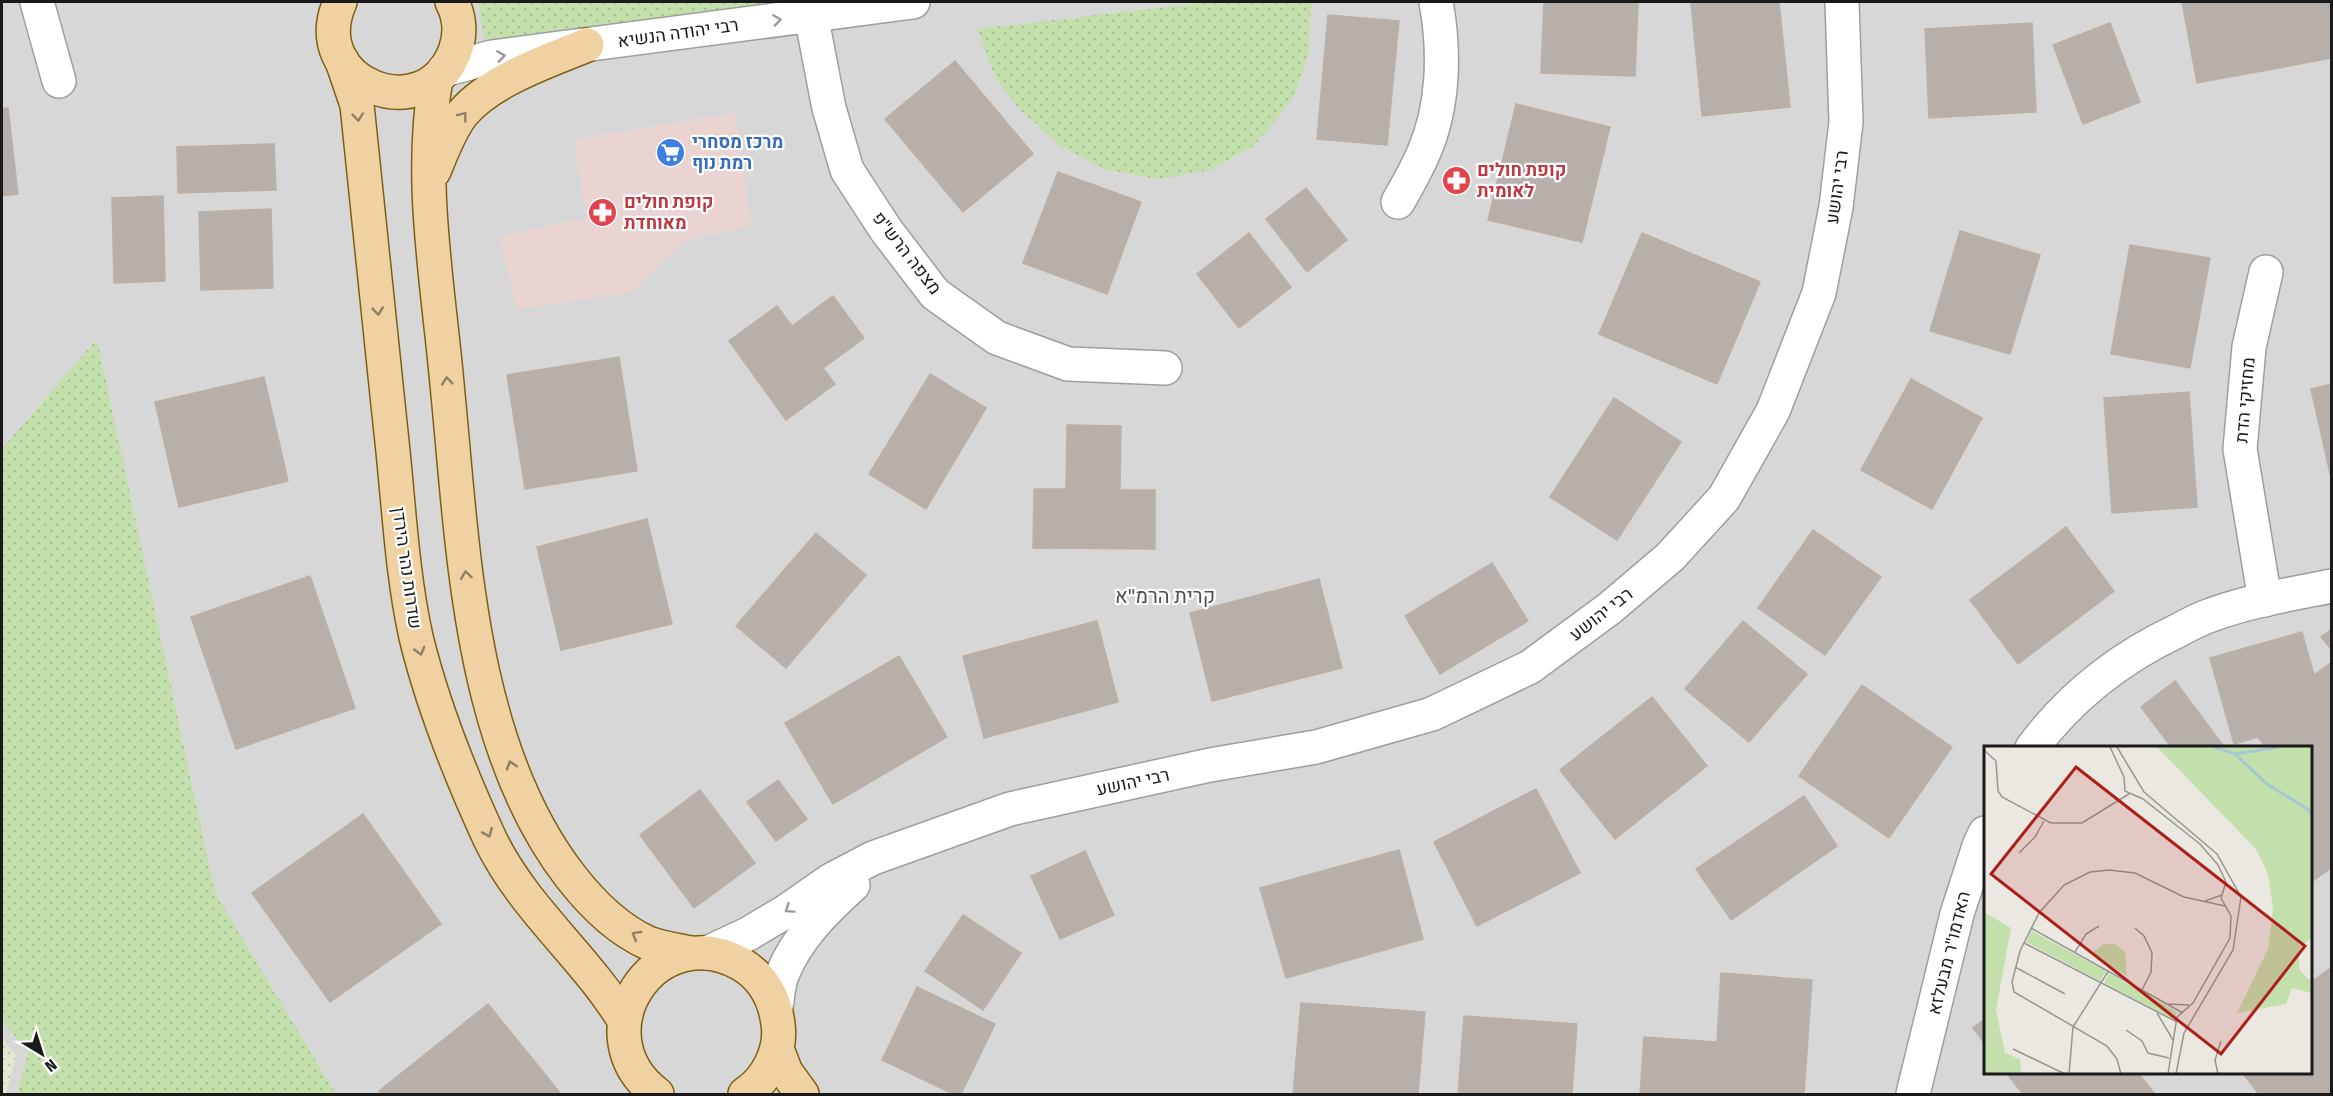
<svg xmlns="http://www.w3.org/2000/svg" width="2333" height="1096" viewBox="0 0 2333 1096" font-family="'Fira Sans Condensed',Heebo,sans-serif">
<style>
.residential{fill:#d8d7d7;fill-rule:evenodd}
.commercial{fill:#ead4d2}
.farmland{fill:url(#farmland-dots)}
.grass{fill:url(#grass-dots)}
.building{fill:#b7b0aa;stroke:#bab0a5;stroke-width:1.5}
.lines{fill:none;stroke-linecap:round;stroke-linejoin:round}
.minor-casing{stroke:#9e9e9e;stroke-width:36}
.major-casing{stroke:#7f5f12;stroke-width:36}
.minor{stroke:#fff;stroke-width:33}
.major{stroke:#efd1a2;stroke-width:33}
.oneway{stroke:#989898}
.oneway2{stroke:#8f7f65}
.labels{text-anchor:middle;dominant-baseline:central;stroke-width:4.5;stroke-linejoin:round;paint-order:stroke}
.street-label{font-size:18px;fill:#1a1a1a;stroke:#fff}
.shop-label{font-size:18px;font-weight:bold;fill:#366cbe;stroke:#fff;text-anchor:start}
.health-label{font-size:18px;font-weight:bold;fill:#be3a42;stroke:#fff;text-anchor:start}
.neighbourhood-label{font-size:20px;fill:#4d4d4d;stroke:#fff}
.inset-river{fill:none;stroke:#a6c7d4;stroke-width:3}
.inset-road{fill:none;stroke:#979691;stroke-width:1.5}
.view{fill:#ad1e18;fill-opacity:0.15;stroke:#ad1e18;stroke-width:3}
.inset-edge{fill:none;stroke:#1a1a1a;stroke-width:3}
</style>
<defs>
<pattern id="farmland-dots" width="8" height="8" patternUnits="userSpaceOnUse" patternTransform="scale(1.5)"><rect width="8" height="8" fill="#e5e8ce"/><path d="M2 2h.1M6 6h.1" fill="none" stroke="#c4c6b0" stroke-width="1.8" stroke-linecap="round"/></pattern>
<pattern id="grass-dots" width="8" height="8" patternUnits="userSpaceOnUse" patternTransform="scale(1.5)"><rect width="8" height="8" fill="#c3e0ac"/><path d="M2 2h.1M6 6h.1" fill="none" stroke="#a7c093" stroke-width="1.8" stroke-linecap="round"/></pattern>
</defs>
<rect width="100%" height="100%" fill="#ebe8e1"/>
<path class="residential" d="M2,2H2331V1094H2ZM1985,748H2310V1074H1985Z"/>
<path class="commercial" d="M736,113L751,226L684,241L632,292L517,309L499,237L586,218L574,140Z"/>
<path class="farmland" d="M2,1038L16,1056L6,1094H2Z"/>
<g class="grass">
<path d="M478,2H792L485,44Z"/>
<path d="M1209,2H1311L1309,53L1295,94L1278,118L1253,146L1211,170L1158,179L1103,169L1061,146L1020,110L996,79L977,29Z"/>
<path d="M97,339L215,893L336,1094H17L28,1053L2,1019V449Z"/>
</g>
<g class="building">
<path d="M1544,2H1638L1635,76L1541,73Z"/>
<path d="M1691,2H1779L1790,107L1702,116Z"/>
<path d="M2182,2H2332V58L2197,83Z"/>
<path d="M1328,15L1399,21L1387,145L1317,139Z"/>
<path d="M2032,23L2036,112L1929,118L1925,29Z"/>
<path d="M2110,23L2140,102L2083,124L2053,45Z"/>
<path d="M955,61L1033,154L963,212L885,119Z"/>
<path d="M1516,104L1610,127L1582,242L1488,220Z"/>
<path d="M8,108L18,194L2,196V109Z"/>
<path d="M274,144L276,190L178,193L177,147Z"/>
<path d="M1058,172L1141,202L1107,294L1023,263Z"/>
<path d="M1306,188L1347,240L1307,272L1266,219Z"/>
<path d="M163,196L165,281L114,283L112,198Z"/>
<path d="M271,209L273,288L201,290L199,212Z"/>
<path d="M1960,231L2040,255L2010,354L1930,331Z"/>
<path d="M1249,233L1291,287L1239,328L1197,274Z"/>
<path d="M1642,233L1760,282L1717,384L1599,334Z"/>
<path d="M2130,245L2210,258L2190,368L2111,354Z"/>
<path d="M833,296L864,338L823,368L835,384L786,420L729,341L777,306L792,326Z"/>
<path d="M619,357L637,471L525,489L507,375Z"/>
<path d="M930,374L986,408L926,509L869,474Z"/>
<path d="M264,377L288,481L179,507L155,402Z"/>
<path d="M1911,379L1982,418L1932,509L1861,470Z"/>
<path d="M2332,384V482L2311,389Z"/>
<path d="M2189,392L2197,507L2112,513L2104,398Z"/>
<path d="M1614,398L1681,442L1617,540L1550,497Z"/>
<path d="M1067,425L1121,426L1120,490H1155V549L1033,548L1034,489H1066Z"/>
<path d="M647,519L672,624L561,650L537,547Z"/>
<path d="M2066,527L2114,591L2018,664L1970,600Z"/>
<path d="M1813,530L1881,577L1825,655L1758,608Z"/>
<path d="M816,533L866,575L786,668L736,626Z"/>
<path d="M1492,563L1528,621L1440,674L1405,616Z"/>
<path d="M310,576L355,708L236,749L191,617Z"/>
<path d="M1319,579L1342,668L1212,701L1190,613Z"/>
<path d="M1097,621L1118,702L984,738L963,656Z"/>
<path d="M1743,621L1807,674L1749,742L1685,689Z"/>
<path d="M2332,629V650L2321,637Z"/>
<path d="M2302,632L2314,675L2332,662V867L2310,883V748H2266L2258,737L2234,744L2210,658Z"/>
<path d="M899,656L947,737L833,804L785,723Z"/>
<path d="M2175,681L2225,748H2172L2141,707Z"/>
<path d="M1862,685L1952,747L1889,838L1799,776Z"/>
<path d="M1652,697L1707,766L1615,839L1560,770Z"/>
<path d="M778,780L807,819L776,841L747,802Z"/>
<path d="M1536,789L1580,873L1477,926L1434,842Z"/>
<path d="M700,790L755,863L694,908L640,835Z"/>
<path d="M1804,796L1837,846L1731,920L1696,869Z"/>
<path d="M363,814L441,924L330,1002L252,893Z"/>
<path d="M1399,850L1423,939L1286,978L1260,888Z"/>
<path d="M1085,851L1114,915L1060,939L1031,876Z"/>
<path d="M963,915L1021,953L983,1010L925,971Z"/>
<path d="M2332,967V1094H2259L2243,1074H2310V983Z"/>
<path d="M1721,973L1812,980L1804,1094H1640L1644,1037L1717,1042Z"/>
<path d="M917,987L995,1024L961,1094H953L882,1060Z"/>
<path d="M1301,1003L1425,1012L1418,1094H1293Z"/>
<path d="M488,1004L561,1094H382L379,1091Z"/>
<path d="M1464,1016L1577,1024L1572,1094H1458Z"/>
<path d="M1985,1019V1044L1973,1028Z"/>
<path d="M2007,1074H2139L2155,1094H2023Z"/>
</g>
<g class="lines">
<defs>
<g id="minor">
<path d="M37,2L59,81"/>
<path d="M811,15L829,108L847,170L886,230L935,294L997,338L1068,364L1165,368"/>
<path d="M444,70L492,57L913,2"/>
<path d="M1398,202C1407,186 1417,169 1424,152C1444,106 1445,51 1436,2"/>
<path d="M2265,600L2240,449L2249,347L2266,272"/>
<path d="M2032,748C2070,697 2120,658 2177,631C2188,625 2199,619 2211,615C2249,601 2291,594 2332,586"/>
<path d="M707,953L748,934L785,912L831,880L873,858L1010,809L1210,765L1316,747L1432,714L1530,667L1610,608L1670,557L1724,498L1773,411L1819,293L1836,207L1846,122L1842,2"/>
<path d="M776,1007C778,997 778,985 782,975C796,939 825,910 853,885"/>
<path d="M1913,1094L1957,914L1979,846L1985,833"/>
</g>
<g id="major">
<path d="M340,2C304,83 425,131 455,51C461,35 460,17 452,2"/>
<path d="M342,61L357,105C369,218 380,330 392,442C399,507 402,574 416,637C433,707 460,774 490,839C523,908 585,956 624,1020"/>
<path d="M436,79C418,179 438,283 447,384C463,544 468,745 571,877C592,904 617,929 648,943C661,948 677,950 691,953"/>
<path d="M434,171C442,152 450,129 463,113C491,80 548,61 587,45"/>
<path d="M777,1049L786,1072L802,1094"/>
<path d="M657,1094C578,1034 655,916 741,964C763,977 775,999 778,1024C782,1050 767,1080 745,1094"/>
</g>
</defs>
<use href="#minor" class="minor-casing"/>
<use href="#major" class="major-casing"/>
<use href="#minor" class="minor"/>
<use href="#major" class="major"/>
</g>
<defs><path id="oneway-chevron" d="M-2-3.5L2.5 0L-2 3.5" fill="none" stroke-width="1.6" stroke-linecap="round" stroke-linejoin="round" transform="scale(1.5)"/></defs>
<g class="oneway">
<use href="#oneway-chevron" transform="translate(777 20) rotate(-8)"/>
<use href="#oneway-chevron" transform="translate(501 56) rotate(-8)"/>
<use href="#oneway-chevron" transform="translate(789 909) rotate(146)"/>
</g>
<g class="oneway2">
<use href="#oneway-chevron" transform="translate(463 116) rotate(-52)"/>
<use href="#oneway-chevron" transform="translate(358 117) rotate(84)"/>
<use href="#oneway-chevron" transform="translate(378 311) rotate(84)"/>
<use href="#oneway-chevron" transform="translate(447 381) rotate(-96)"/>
<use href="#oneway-chevron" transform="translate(466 575) rotate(-97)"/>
<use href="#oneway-chevron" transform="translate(420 651) rotate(75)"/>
<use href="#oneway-chevron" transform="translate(511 765) rotate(-108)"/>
<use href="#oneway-chevron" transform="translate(488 833) rotate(66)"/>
<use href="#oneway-chevron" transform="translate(636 935) rotate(-149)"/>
</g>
<defs>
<symbol id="supermarket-disc" viewBox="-11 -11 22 22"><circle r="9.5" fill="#3f7fe0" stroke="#fff"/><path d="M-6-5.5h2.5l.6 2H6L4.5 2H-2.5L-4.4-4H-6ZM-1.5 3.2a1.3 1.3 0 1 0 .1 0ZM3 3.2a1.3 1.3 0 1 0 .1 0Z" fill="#fff"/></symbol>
<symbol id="pharmacy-disc" viewBox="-11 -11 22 22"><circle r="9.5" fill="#e0444e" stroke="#fff"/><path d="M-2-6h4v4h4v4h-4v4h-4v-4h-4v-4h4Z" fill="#fff"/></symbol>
</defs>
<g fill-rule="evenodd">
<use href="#supermarket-disc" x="654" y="136" width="33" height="33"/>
<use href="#pharmacy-disc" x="1440" y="164" width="33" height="33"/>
<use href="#pharmacy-disc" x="586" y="196" width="33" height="33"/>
</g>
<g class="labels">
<g class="street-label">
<text transform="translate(678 33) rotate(-8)">רבי יהודה הנשיא</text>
<text transform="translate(1837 187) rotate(-82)">רבי יהושע</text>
<text transform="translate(907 253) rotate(52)">מצפה הרש"פ</text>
<text transform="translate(2245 400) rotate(-85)">מחזיקי הדת</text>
<text transform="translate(407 568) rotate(82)">שדרות נהר הירדן</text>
<text transform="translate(1601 614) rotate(-38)">רבי יהושע</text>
<text transform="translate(1133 782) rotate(-12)">רבי יהושע</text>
<text transform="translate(1949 953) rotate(-76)">האדמו"ר מבעלזא</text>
</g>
<g class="shop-label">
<text x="692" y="142">מרכז מסחרי<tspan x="692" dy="21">רמת נוף</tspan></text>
</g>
<g class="health-label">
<text x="1477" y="170">קופת חולים<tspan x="1477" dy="21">לאומית</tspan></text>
<text x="624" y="202">קופת חולים<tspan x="624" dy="21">מאוחדת</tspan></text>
</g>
<g class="neighbourhood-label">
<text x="1165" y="596">קרית הרמ"א</text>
</g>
</g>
<g transform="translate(1984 746)">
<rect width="328" height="328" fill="#ebe8e1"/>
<path d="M173,1H328V192L315,202V216L316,225L328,236V247L308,242L302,258L253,267L284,203L289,163L284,128L272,103ZM0,166L27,182L12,264L21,307L36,313L37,328H0ZM48,185L122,225L116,235L42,196ZM120,198H131L141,206L143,230L107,208ZM125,227L193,266L189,273L120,237Z" fill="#c3e0ac"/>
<path class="inset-river" d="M230,1L251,8L295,1M251,8L283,38L325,64L329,76"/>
<path class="inset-road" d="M126,1L140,31L141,45L159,53L216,98L234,119L242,136L237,152L247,170L246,192L209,257L193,271L184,328M133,1L160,46L233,108L257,151L249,204L200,287L192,328M0,4L12,15L14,45L18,51L67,77H98L145,48M35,107L51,91L60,75M221,155L238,149M47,182L199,267M151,182L160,190L168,207L167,226L158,244M40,197L193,276M91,206L102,188L115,180M31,221L81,248M183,258L205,259M173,267L189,294M142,284L158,295L164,307L185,312M29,303L81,328M85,328L89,281L125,224M137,328L133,313L123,300L30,246L28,236L36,205L55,167L80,139L106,126L125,124L151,127L200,151L241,160M234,328L231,314L237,295"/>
<path class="view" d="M92,21L321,200L237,308L7,128Z"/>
<rect width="328" height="328" class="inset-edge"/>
</g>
<rect width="2333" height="1096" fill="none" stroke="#1a1a1a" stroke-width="6"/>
<g transform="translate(42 1054) rotate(142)" stroke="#ffffff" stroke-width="4.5" paint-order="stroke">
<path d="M0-4.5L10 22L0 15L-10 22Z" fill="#1a1a1a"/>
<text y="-9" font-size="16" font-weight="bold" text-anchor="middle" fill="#1a1a1a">N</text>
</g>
</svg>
